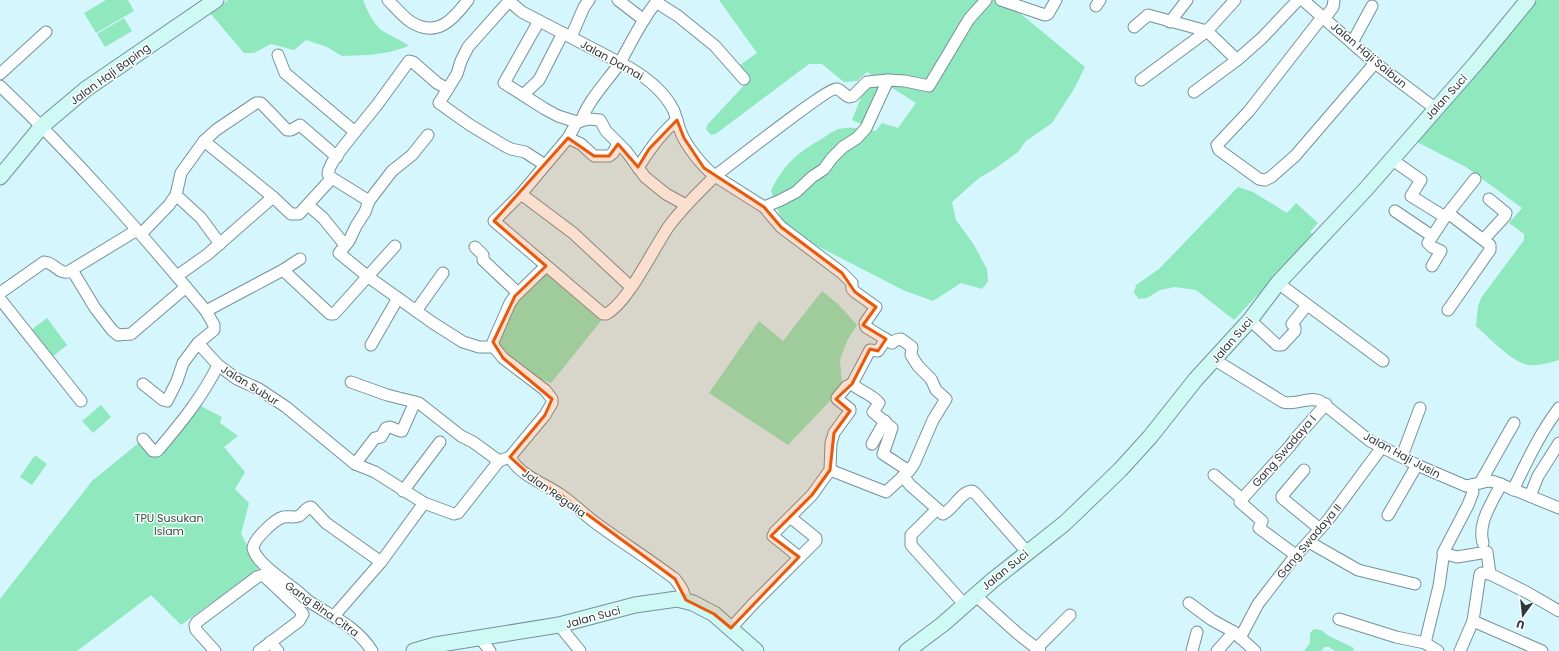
<svg xmlns="http://www.w3.org/2000/svg" width="1559" height="651" viewBox="0 0 1559 651" font-family="Poppins,sans-serif">
<style>
.green{fill:#8fe8be}
.lines{fill:none;stroke-linecap:round;stroke-linejoin:round}
.street-casing{stroke:#749298;stroke-width:13}
.secondary-casing{stroke:#749298;stroke-width:17}
.street{stroke:#fff;stroke-width:11}
.secondary{stroke:#cff9f5;stroke-width:15}
.marked{fill:#e8590c;fill-opacity:0.2;stroke:#e8590c;stroke-width:3;stroke-linejoin:round}
.labels{text-anchor:middle;dominant-baseline:central;stroke-width:3;stroke-linejoin:round;paint-order:stroke}
.street-label{font-size:11px;fill:#2c383b;stroke:#fff}
.park-label{font-size:11px;fill:#234e3b;stroke:#fff}
</style>
<rect width="100%" height="100%" fill="#d5f6fc"/>
<g class="green">
<path d="M106,0H128L134,11L96,33L84,13Z"/>
<path d="M228,0H363C367,10 373,23 381,30C390,36 400,39 409,46L390,52L369,55L342,56L327,47L306,40L294,50L271,44L254,53H244L210,13Z"/>
<path d="M719,0H1019L1021,14L1085,67L1074,89L1052,123L1026,141L1018,152L996,168L979,178L952,202L956,220L974,245L987,269L988,282L982,289L961,283L933,301L903,290L796,235L781,218L771,191C784,164 797,153 823,138C828,135 834,130 839,129C851,126 864,129 876,131L882,123L898,128L916,103L867,72L857,81L844,82L822,64H809L717,133L711,135L706,129L708,124L750,79L740,65L757,53Z"/>
<path d="M1537,0H1559V360C1549,363 1539,366 1528,365C1512,362 1488,337 1476,326L1478,306L1481,298L1524,240V234L1509,223L1522,208L1466,167L1417,142L1437,111Z"/>
<path d="M124,18L132,31L105,47L97,34Z"/>
<path d="M867,83L882,89L866,126L852,120Z"/>
<path d="M1238,187L1253,192L1287,213L1296,203L1318,223L1310,232L1314,235L1234,320L1196,290L1175,287L1160,290L1147,298L1139,299L1134,293L1136,285L1159,269Z"/>
<path d="M545,273L601,321L551,383L529,375L498,355L495,334L513,303Z"/>
<path d="M822,291L839,305L857,325L847,341L840,360L842,385L830,401L788,445L709,393L759,321L783,341Z"/>
<path d="M47,318L67,345L52,357L31,330Z"/>
<path d="M197,404L222,417L220,423L238,436L224,447L245,472L235,489L249,503L241,534L259,568L181,625L151,595L77,651H0V599L92,481L141,441L152,453Z"/>
<path d="M101,405L111,417L93,433L82,421Z"/>
<path d="M35,455L47,464L32,485L20,477Z"/>
<path d="M1314,629L1321,630L1329,636L1354,648L1353,651H1335L1329,647H1325L1321,651H1304L1310,643V633Z"/>
</g>
<g class="lines">
<defs>
<g id="street">
<path d="M388,0C395,7 403,17 411,22C437,38 453,20 468,0"/>
<path d="M510,0L468,47L461,61L457,74L439,103L470,125L505,146L511,149L525,152L545,165"/>
<path d="M618,0L644,20"/>
<path d="M1001,0L1045,15L1048,14L1056,0"/>
<path d="M1303,0L1375,63L1436,109"/>
<path d="M509,1L522,12L630,68C647,78 664,92 673,109C676,115 677,123 680,130C685,145 703,167 715,176C699,192 683,207 669,226C654,247 628,303 606,314H603L494,221L521,194L568,138L577,122"/>
<path d="M656,2L678,16L715,46L744,79"/>
<path d="M1096,6L1100,0"/>
<path d="M1323,16L1249,111L1217,145L1219,150L1259,179L1265,180L1271,177L1295,156L1375,63"/>
<path d="M1325,18L1333,7L1334,0"/>
<path d="M539,21L504,83L545,109L558,116L577,122"/>
<path d="M1170,22L1187,0"/>
<path d="M1134,27L1148,15L1207,31L1237,60"/>
<path d="M571,37L584,7L589,0"/>
<path d="M1352,43L1372,6"/>
<path d="M278,55L285,73L355,132C347,143 329,162 328,174L332,178"/>
<path d="M0,74L46,32"/>
<path d="M1141,80L1207,31L1235,0"/>
<path d="M0,86C74,156 141,233 206,311L214,325V330L198,343L218,365L237,379L259,389L286,407L355,464L375,472L424,503L454,514L458,513L499,461L510,457"/>
<path d="M1194,92L1237,60L1262,38L1298,0"/>
<path d="M523,95L539,80L563,33"/>
<path d="M581,121C589,99 606,83 619,64C632,42 641,20 658,0"/>
<path d="M577,122L589,119L600,120L606,131L626,151L645,177L666,194L686,205"/>
<path d="M355,132L377,105L409,61L413,62L437,83L448,89"/>
<path d="M428,135L412,155L392,171L369,201L365,212L356,226L349,241L339,253L367,276L433,323L463,342L479,347H494"/>
<path d="M568,138L581,144L594,156H609L613,153L618,144"/>
<path d="M204,141L273,197"/>
<path d="M1391,159L1421,180L1411,196L1445,217"/>
<path d="M638,168C649,150 661,133 677,120"/>
<path d="M521,194L573,233L631,287"/>
<path d="M176,195L201,218L220,244"/>
<path d="M308,205L323,218L345,245"/>
<path d="M764,207L781,200L796,192L812,177L824,169L832,158L843,147L857,138L866,128L888,80L905,81L929,86L969,19L986,0"/>
<path d="M1395,211L1432,236"/>
<path d="M141,234L169,205L176,195L181,173L204,141L216,130L256,103H261L287,130H291L300,125L337,157"/>
<path d="M1484,239L1505,216L1506,213L1489,199"/>
<path d="M475,247L483,255V260L518,293"/>
<path d="M1432,266L1441,251L1432,247L1428,243L1445,217L1475,179"/>
<path d="M72,270L95,308L112,330L118,335L131,334L186,287"/>
<path d="M283,270L330,314H334L395,246"/>
<path d="M177,276L208,254L273,197L291,214H299L332,178L369,201"/>
<path d="M1278,283L1383,361"/>
<path d="M0,293L44,262C54,262 58,274 68,272L137,230"/>
<path d="M0,299L81,401"/>
<path d="M1448,310L1490,250V245L1448,213"/>
<path d="M206,311L283,270L300,259"/>
<path d="M416,311L443,273"/>
<path d="M1250,320L1277,345H1282L1295,331V328L1292,324L1307,305"/>
<path d="M371,345L398,298"/>
<path d="M1215,360L1283,402C1296,406 1307,396 1320,401L1370,441L1417,465L1466,486L1489,481L1495,482L1559,508"/>
<path d="M351,382L387,395L419,403L461,436L473,442L499,461"/>
<path d="M143,384L163,400L167,401L177,381L183,363L198,343"/>
<path d="M852,384C860,391 873,395 879,403L873,412L892,428L883,454L909,471"/>
<path d="M143,439L153,451H157L159,449C181,423 203,396 218,365"/>
<path d="M872,444L885,421"/>
<path d="M1402,456L1420,408"/>
<path d="M510,457L545,415L552,403V399L545,390L503,358L494,347L493,342L510,303L515,296L546,266"/>
<path d="M510,457C520,476 544,483 561,495C574,504 585,515 597,524C623,543 650,560 675,579L682,589L686,600"/>
<path d="M355,464L375,438L381,437L386,428L390,427L400,431H402L415,402"/>
<path d="M830,470L886,492L909,471L914,464L933,420L946,399L936,390L931,379L918,366L911,355L912,347L901,339L896,340L892,343L866,327L865,323L876,307L855,292L852,289V283L842,273L781,227L764,207L715,176C730,165 827,88 836,89C841,89 844,95 849,97L853,96L867,82L888,80"/>
<path d="M1304,470L1282,496V498L1320,529"/>
<path d="M1214,475L1242,499"/>
<path d="M903,476L910,485L943,514C954,509 960,492 972,491L976,494L1028,553"/>
<path d="M1480,483L1514,423"/>
<path d="M1513,490C1527,461 1540,433 1559,408"/>
<path d="M403,491L440,442"/>
<path d="M1530,496L1538,476L1559,443"/>
<path d="M1242,499L1290,446L1296,438L1326,404"/>
<path d="M1242,499L1240,502L1262,521L1259,528L1297,556"/>
<path d="M937,509L911,535V545L964,604"/>
<path d="M1388,515L1417,465"/>
<path d="M790,517L775,532L773,536L799,557"/>
<path d="M1309,542L1358,570L1415,584"/>
<path d="M1483,543C1477,522 1493,502 1501,484"/>
<path d="M1443,553L1457,557L1487,552L1490,574L1528,593L1559,611"/>
<path d="M975,595L1017,633L1040,651"/>
<path d="M1189,603L1212,620L1234,632L1255,651"/>
<path d="M334,616L381,562L424,503"/>
<path d="M1339,619L1396,637L1425,643L1438,651"/>
<path d="M1473,621L1480,574L1482,573L1490,574"/>
<path d="M559,625L580,651"/>
<path d="M731,628L755,602L816,541V538L790,517L812,495L830,470L831,443L834,433L850,411V409L837,399V398L847,386L852,384L870,350L878,351L886,339"/>
<path d="M480,638L490,651"/>
<path d="M1240,638L1258,604L1292,560L1328,520L1382,447"/>
<path d="M270,642L278,651"/>
<path d="M1425,643L1439,586L1444,551L1468,505L1473,492L1471,485"/>
<path d="M1036,649L1070,615"/>
<path d="M215,651L196,630L195,625L197,622L257,577L263,575L298,608L303,614L299,621L259,651"/>
<path d="M372,651C356,626 334,618 310,602C305,599 301,594 296,590C287,583 278,577 270,570C263,564 255,557 253,548C254,539 274,520 283,517C288,516 294,518 299,516C304,513 305,508 311,507L326,523L381,562"/>
<path d="M1192,651L1197,632"/>
<path d="M1217,651L1234,632"/>
<path d="M1460,651L1473,621L1542,651"/>
</g>
<g id="secondary">
<path d="M0,177L42,126L86,89L216,0"/>
<path d="M414,651L435,645L559,625L635,605L677,599L693,603L714,614L756,651"/>
<path d="M907,651L943,624L993,580L1065,523L1120,470L1150,437L1196,379L1250,320L1278,283L1366,189L1477,62L1528,0"/>
</g>
</defs>
<use href="#street" class="street-casing"/>
<use href="#secondary" class="secondary-casing"/>
<use href="#street" class="street"/>
<use href="#secondary" class="secondary"/>
</g>
<path class="marked" d="M677,120L684,138L704,168L764,207L781,227L842,273L855,292L876,307L863,325L886,339L878,351L870,349L852,384L836,399L850,411L834,433L830,470L812,495L771,536L799,557L731,628L714,614L686,600L675,579L561,495L534,479L510,457L545,415L552,399L503,358L493,342L515,296L546,266L494,221L568,138L594,156H609L618,144L638,167L649,149Z"/>
<g class="labels">
<g class="street-label">
<text transform="translate(1369 55) rotate(40)">Jalan Haji Saibun</text>
<text transform="translate(612 60) rotate(29)">Jalan Damai</text>
<text transform="translate(110 74) rotate(-36)">Jalan Haji Baping</text>
<text transform="translate(1446 97) rotate(-48)">Jalan Suci</text>
<text transform="translate(1232 340) rotate(-49)">Jalan Suci</text>
<text transform="translate(250 385) rotate(32)">Jalan Subur</text>
<text transform="translate(1284 451) rotate(-49)">Gang Swadaya I</text>
<text transform="translate(1402 455) rotate(28)">Jalan Haji Jusin</text>
<text transform="translate(554 493) rotate(35)">Jalan Regalia</text>
<text transform="translate(1309 541) rotate(-50)">Gang Swadaya II</text>
<text transform="translate(1005 570) rotate(-39)">Jalan Suci</text>
<text transform="translate(322 609) rotate(35)">Gang Bina Citra</text>
<text transform="translate(593 617) rotate(-15)">Jalan Suci</text>
</g>
<g class="park-label">
<text x="169" y="518">TPU Susukan<tspan x="169" dy="13">Islam</tspan></text>
</g>
</g>
<g transform="translate(1523 615) rotate(195)" stroke="#ffffff" stroke-width="3" paint-order="stroke">
<path d="M0-3L7 15L0 10L-7 15Z" fill="#2c383b"/>
<text y="-6" font-size="11" font-weight="bold" text-anchor="middle" fill="#2c383b">U</text>
</g>
</svg>
